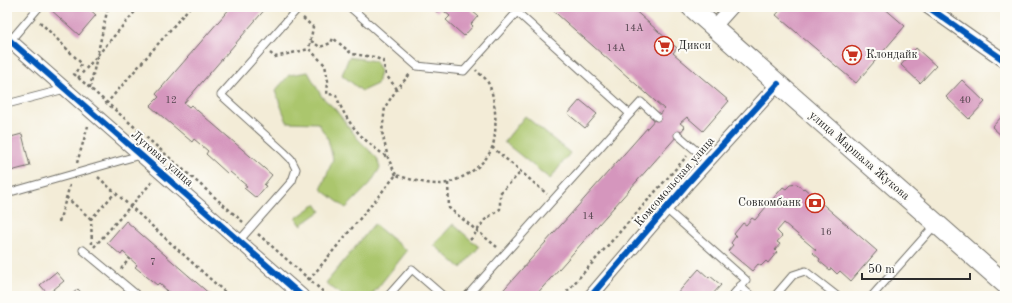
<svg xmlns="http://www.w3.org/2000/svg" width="1012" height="303" viewBox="0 0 1012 303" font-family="'Old Standard TT',serif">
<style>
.green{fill:#abc66d;stroke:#6b784c}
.building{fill:#d596bd}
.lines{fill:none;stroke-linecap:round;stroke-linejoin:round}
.service-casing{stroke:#716f67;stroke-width:9}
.minor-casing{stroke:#716f67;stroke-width:15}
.secondary-casing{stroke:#716f67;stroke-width:21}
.path{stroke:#716f67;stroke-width:2.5;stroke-dasharray:3 3;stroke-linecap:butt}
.service{stroke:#fff;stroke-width:7}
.minor{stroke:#fff;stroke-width:13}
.secondary{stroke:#fff;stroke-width:19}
.cycleway-casing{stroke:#fdfcf7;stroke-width:8}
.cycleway{stroke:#0057b8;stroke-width:6}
.labels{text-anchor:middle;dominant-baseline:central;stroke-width:4;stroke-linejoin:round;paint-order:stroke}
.number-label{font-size:10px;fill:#564650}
.poi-label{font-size:12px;fill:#2b2b2b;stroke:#fdfcf7;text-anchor:start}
.street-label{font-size:12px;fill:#2b2b2b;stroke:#fdfcf7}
</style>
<rect width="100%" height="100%" fill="#fdfcf7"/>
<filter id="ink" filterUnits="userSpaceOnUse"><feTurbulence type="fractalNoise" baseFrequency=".025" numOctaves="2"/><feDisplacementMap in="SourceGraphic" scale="8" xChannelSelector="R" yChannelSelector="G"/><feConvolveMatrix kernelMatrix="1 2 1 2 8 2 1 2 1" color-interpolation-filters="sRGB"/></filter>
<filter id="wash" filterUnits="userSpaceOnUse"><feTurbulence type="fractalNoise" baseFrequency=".012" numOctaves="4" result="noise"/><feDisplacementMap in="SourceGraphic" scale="16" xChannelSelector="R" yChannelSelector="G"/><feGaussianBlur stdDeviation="0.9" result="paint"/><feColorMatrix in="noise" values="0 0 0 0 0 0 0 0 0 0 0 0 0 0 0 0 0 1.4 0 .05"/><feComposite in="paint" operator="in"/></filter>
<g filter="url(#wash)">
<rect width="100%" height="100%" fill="#f3ecd7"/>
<g class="green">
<path d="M349,57L375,61L380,71L377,84L362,91L342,75Z"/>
<path d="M308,72L322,97L335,109L358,139L377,158L380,168L370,184L346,208L321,189L333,159L328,139L318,123L287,122L275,91L289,75Z"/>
<path d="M525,116L570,153L550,179L504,142Z"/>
<path d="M316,204L321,211L301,225L296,218Z"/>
<path d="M374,224L407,251L371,296H343L326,283Z"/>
<path d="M453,224L479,247L461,268L434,245Z"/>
</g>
<g id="blocks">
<g class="building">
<path d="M52,7H87L96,15L79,35L50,9Z"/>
<path d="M231,7H267L184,103L189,107L191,105L272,175L264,185L266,186L256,198L244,188L247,186L230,172L228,174L206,154L208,151L194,139L192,142L150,106L159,97L156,94Z"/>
<path d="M431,7H467L478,16L471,24L473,26L464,36L446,20L450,16L440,8L437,12Z"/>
<path d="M549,7H631L677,48L673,53L729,101L703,131L687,117L680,123L685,127L535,296H498L664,109Z"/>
<path d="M783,7H883L905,26L856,83L776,15Z"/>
<path d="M916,48L936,66L920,83L901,65Z"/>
<path d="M962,80L985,102L969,119L946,97Z"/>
<path d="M580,100L597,114L585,128L568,114Z"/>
<path d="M1005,113V135L1003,137L992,127Z"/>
<path d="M22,134L30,166L7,172V138Z"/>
<path d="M797,184L803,189L804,188L877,251L851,281L840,271L837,274L831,268L830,270L819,261L820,259L813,253L816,250L784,223L777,231L782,236L777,242L780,244L775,250L777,252L768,263L766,261L761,266L758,264L752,271L728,251L733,245L731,243L736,236L734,234L743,223L746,225L752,218L755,220L783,187L786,189L790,185Z"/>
<path d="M126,221L212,296H173L159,283L157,285L135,267L137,265L123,252L121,255L107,243Z"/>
<path d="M699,269L709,278L710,276L721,285L711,296H675Z"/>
<path d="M56,272L64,281L48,294L40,285Z"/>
<path d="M78,289L84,296H70Z"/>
</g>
</g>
</g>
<g filter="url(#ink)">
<use href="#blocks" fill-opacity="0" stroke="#716f67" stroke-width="1"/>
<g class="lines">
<defs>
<g id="service">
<path d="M350,7L417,66L464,71L517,12L630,114L467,296"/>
<path d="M10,41L39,7"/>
<path d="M7,104L65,89"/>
<path d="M630,114L641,102L657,117"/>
<path d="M678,135L708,161"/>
<path d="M7,193L140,155"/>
<path d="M666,209L746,280L732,296"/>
<path d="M239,241L292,181L296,169L291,159L284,152L221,95L299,7"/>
<path d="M83,250L138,296"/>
<path d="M740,286L751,296"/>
<path d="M388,296L412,269L443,296"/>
<path d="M775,296L793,275L805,271L837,296"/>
<path d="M872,296L936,224"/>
</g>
<g id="minor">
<path d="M928,7L1005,61"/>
<path d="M714,27L732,7"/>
<path d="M7,38L302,296"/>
<path d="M591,296L687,184L778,84"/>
</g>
<path id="secondary" d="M691,7L1005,284"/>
</defs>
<use href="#service" class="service-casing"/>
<use href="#minor" class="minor-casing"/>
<use href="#secondary" class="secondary-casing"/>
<g class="path">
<path d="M303,18L313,27L309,49"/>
<path d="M40,22L82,64L74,74L243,222"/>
<path d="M311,41L320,47L331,43L333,38L352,54L374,57L383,61L386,75L397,89"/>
<path d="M270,53L275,57L309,49L325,65L328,81L327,94L336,95C347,125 362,139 388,158"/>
<path d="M78,78L139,7"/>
<path d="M90,88L108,7"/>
<path d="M106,104L190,7"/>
<path d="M492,147L547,194"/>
<path d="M77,163L88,126"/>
<path d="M396,175L388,158L382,132L385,107L397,89L411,73"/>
<path d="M98,177L229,296"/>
<path d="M448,183L449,208L497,247"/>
<path d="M66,197L91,219"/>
<path d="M59,222L70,185"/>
<path d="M258,234L328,296"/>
<path d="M470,240C476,234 479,227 484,221C486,218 495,213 500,209V193L521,172"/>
<path d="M92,244L91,219L115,193"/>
<path d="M94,247L152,182"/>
<path d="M121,269L130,258"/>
<path d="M309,280L396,175C410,179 432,187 447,183C465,178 485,165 492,148C498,133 496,94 487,81C485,77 479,74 476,70"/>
<path d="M162,296L167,290"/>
<path d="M563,296L687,156"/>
</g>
<use href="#service" class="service"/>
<use href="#minor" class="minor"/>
<use href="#secondary" class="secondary"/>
<defs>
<g id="cycleway">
<path d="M928,7L1005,61"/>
<path d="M7,38L302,296"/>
<path d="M591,296L687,184L778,84"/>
</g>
</defs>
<use href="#cycleway" class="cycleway-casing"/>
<use href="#cycleway" class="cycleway"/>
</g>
</g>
<defs>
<symbol id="supermarket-ring" viewBox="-11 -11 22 22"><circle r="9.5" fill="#fdfcf7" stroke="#c8321e" stroke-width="1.5"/><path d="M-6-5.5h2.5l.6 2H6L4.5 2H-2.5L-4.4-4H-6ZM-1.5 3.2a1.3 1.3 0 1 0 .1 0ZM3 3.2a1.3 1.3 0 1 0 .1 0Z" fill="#c8321e"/></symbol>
<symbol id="bank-ring" viewBox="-11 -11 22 22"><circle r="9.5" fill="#fdfcf7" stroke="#c8321e" stroke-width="1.5"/><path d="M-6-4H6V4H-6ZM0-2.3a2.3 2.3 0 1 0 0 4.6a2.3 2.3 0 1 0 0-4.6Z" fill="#c8321e"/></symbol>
</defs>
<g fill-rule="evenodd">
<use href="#supermarket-ring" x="653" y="35" width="22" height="22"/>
<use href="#supermarket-ring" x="841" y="44" width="22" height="22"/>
<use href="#bank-ring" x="804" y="192" width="22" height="22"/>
</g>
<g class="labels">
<g class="number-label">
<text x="634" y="28">14А</text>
<text x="616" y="48">14А</text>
<text x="171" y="100">12</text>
<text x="965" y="100">40</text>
<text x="588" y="216">14</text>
<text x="826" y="232">16</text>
<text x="153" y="262">7</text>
</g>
<g class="poi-label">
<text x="678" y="46">Дикси</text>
<text x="866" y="55">Клондайк</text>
<text x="801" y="203" text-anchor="end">Совкомбанк</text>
</g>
<g class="street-label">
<text transform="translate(859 156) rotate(41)">улица Маршала Жукова</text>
<text transform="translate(162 159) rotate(41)">Луговая улица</text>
<text transform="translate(675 182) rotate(-49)">Комсомольская улица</text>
</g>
</g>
<rect width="1012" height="303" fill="none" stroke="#fdfcf7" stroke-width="24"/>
<path d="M862 273v6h108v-6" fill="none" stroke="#2b2b2b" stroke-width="2"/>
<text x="868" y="273" font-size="12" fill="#2b2b2b" stroke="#fdfcf7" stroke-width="3" paint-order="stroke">50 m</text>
</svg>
